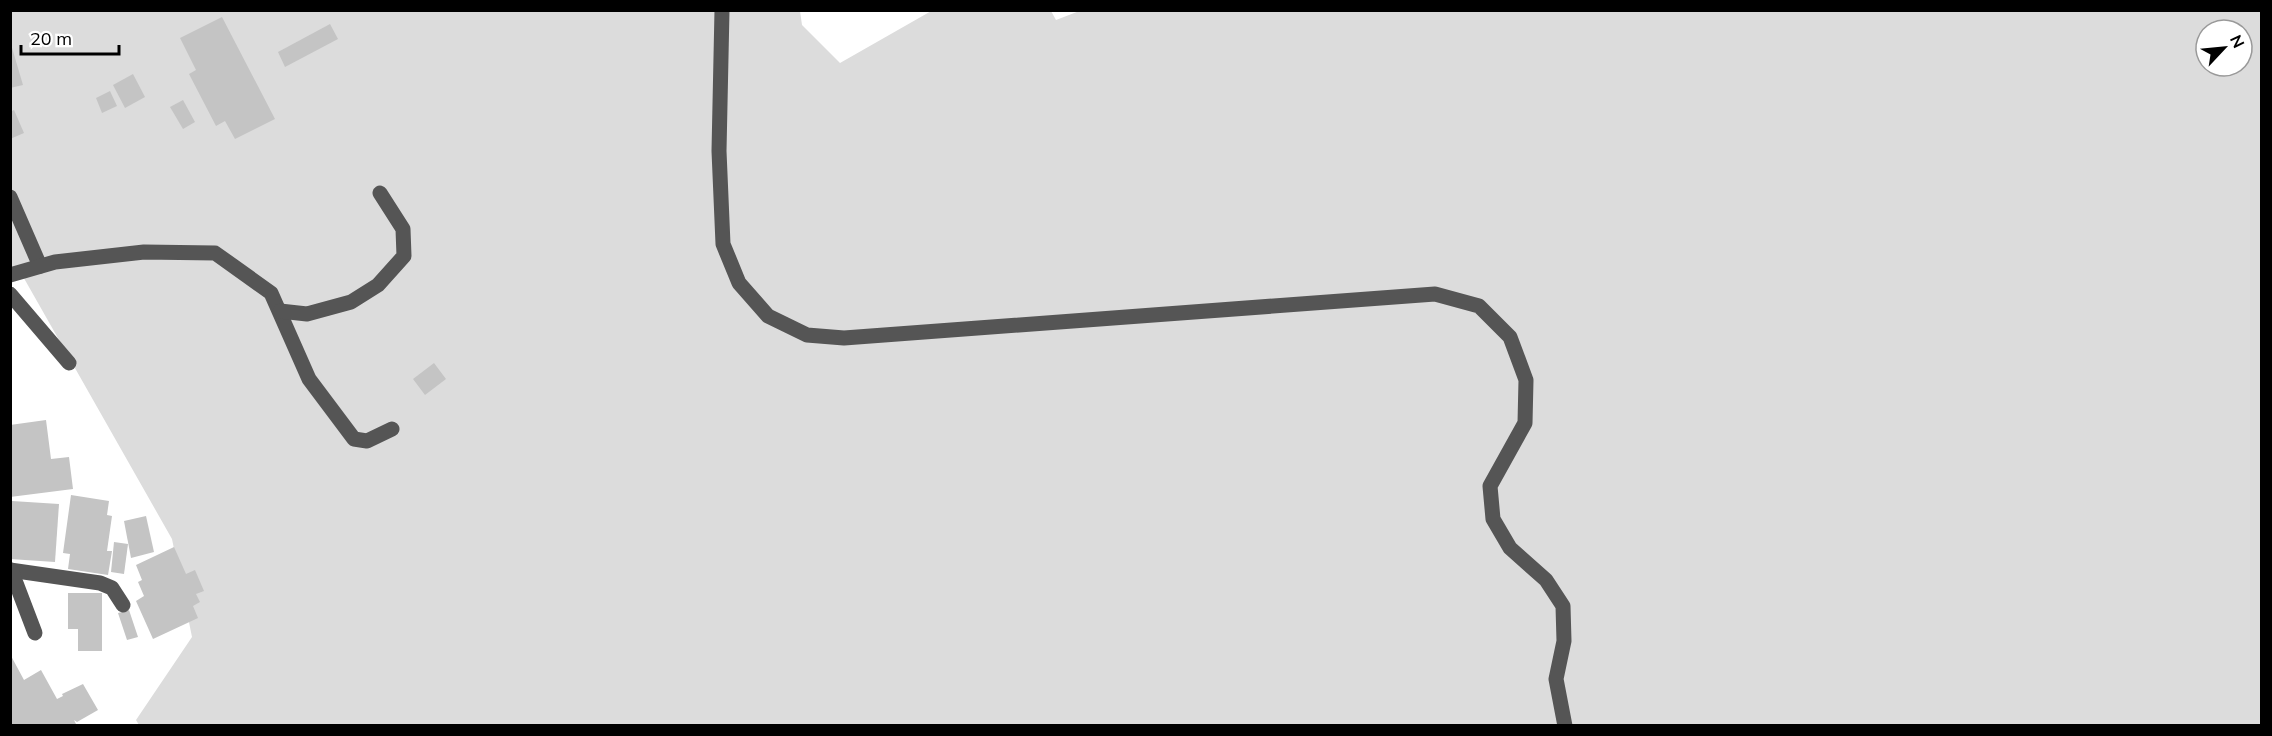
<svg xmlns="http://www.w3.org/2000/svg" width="2272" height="736" viewBox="0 0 2272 736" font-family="Mulish,sans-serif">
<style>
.green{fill:#dcdcdc;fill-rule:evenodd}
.building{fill:#c4c4c4}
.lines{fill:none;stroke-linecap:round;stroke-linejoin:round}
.minor{stroke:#555;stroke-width:15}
</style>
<rect width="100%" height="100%" fill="#fff"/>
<path class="green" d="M933,10L1051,11L1056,20L1082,10L2261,11V725H139L136,720L192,637L172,539L21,273L11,266L10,11H800L802,25L840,63ZM2206,30H2242V66H2206Z"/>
<g class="building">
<path d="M222,17L275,119L235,139L225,121L216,126L189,74L196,70L180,38Z"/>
<path d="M330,24L338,39L285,67L278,52Z"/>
<path d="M10,41L23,85L10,88Z"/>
<path d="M133,74L145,97L125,108L113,85Z"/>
<path d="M110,91L117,106L102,113L96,98Z"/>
<path d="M183,100L195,122L183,129L170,107Z"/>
<path d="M14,110L24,133L10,139V112Z"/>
<path d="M434,363L446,379L425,395L413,379Z"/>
<path d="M46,420L51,459L69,457L73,489L10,497V425Z"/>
<path d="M71,495L109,501L107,515L112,516L107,551H112L108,575L68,569L70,554L63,553Z"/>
<path d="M12,501L59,504L55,562L10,559Z"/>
<path d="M146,516L154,552L131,558L124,521Z"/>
<path d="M114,542L128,544L124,574L111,572Z"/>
<path d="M174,547L186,574L195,570L204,591L196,594L200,602L193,606L198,618L153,639L136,601L144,596L138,582L142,580L136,565Z"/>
<path d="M68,593H102V651H78V629H68Z"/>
<path d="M129,610L138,637L127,640L118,613Z"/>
<path d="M10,654L24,680L41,670L57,699L63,696L62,694L83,684L98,710L77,722L74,720L77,726H10Z"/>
</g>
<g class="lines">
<g class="minor">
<path d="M722,10L719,151L723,244L739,283L768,316L807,335L844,338L1435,294L1479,306L1510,337L1526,380L1525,423L1490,486L1493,519L1510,548L1546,580L1563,606L1564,641L1556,679L1565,726"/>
<path d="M10,197L40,266"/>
<path d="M10,275L55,262L144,252L215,253L271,293L309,379L354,439L367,441L392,429"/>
<path d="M10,294L69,363"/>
<path d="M280,311L307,314L351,302L378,285L404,256L403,229L380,193"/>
<path d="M10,570L100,583L112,588L123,605"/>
<path d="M11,570L35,633"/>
</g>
</g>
<rect width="2272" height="736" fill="none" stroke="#000000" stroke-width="24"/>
<g transform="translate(2224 48) rotate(64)"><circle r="28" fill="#ffffff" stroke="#999999" stroke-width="1.5"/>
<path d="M0-4.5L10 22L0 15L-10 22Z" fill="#000000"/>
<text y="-9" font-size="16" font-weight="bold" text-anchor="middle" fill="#000000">N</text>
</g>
<path d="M21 45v9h98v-9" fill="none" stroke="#000000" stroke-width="3"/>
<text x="30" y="45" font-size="18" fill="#000000" stroke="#ffffff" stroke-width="4.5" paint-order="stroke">20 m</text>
</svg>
